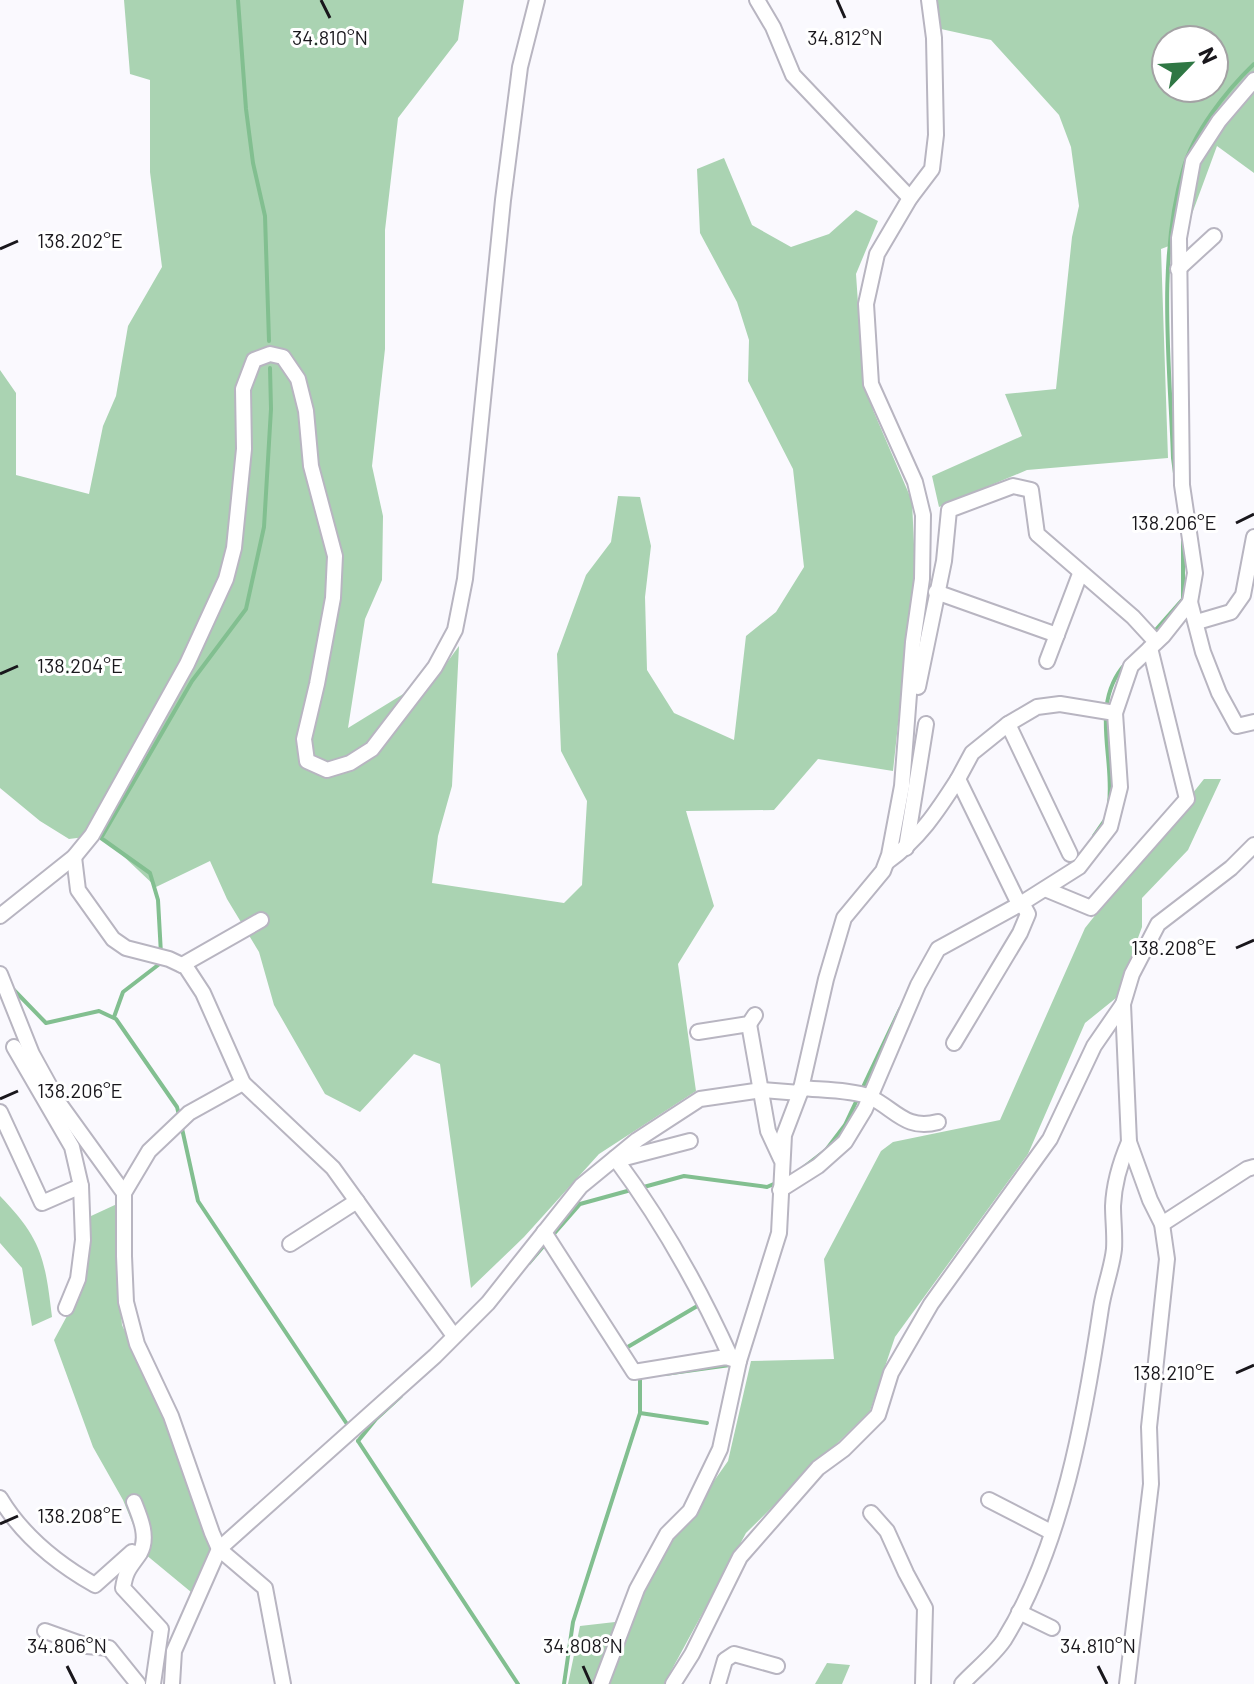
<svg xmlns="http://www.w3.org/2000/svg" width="1254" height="1684" viewBox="0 0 1254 1684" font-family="Barlow,sans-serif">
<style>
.green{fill:#aad3b2;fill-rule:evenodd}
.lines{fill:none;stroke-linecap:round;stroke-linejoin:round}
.stream{stroke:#82bf90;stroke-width:4}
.minor-casing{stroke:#b8b5c1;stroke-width:18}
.minor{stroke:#fff;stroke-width:14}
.ticks{fill:none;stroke:#19171c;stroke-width:3}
.ticks-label{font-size:20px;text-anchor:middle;fill:#19171c;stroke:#fff;stroke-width:6;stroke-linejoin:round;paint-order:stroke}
</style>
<rect width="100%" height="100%" fill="#faf9fe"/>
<g class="green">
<path d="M124,0H464L458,40L398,118L385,230V349L372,466L383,516L382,580L365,619L348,728L413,688L432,683L459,646L452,786L438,836L432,883L564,903L582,885L587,801L561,751L557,654L586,575L611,542L618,496L640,497L651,546L645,597L647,670L674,713L734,740L746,636L776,612L804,567L793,469L748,381L749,340L737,302L700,233L697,169L724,158L752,225L791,247L829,234L856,210L878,221L856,274L863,377L873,410L912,501L915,566L893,771L818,759L774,810L686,811L714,906L678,964L696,1091L599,1154L524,1237L471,1288L440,1064L414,1054L360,1112L325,1094L274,1005L259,952L227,899L210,861L156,887L101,835L69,839L40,821L0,788V370L16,393V475L89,494L103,426L116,396L128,326L162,267L150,172V80L130,74Z"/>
<path d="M935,0H1254V173L1217,146L1182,241L1161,249L1168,458L1027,470L939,507L932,476L1022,436L1005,394L1056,389L1072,237L1079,206L1071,147L1059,115L991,40L941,29ZM1166,40H1214V88H1166Z"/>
<path d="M1204,779H1221L1188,850L1142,898V927L1116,998L1085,1023L1028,1154L895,1337L870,1411L746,1533L664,1684H568L580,1626L615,1622L728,1461L751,1361L834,1359L824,1259L881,1151L893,1142L1000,1120L1085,928Z"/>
<path d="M0,1196C42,1239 45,1259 52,1317L32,1326L22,1268L0,1243Z"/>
<path d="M117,1204L116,1250L122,1325L167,1420L212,1548L191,1592L145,1554L123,1500L93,1447L54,1340L81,1290L91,1216Z"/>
<path d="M827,1663L850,1665L842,1684H815Z"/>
</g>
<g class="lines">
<g class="stream">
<path d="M238,0L246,109L253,163L265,216L269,341"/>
<path d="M1176,481L1173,458C1170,365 1157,261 1183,170C1193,133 1226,91 1254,64"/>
<path d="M1153,633L1183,599V541"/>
<path d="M1109,804C1115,756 1089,704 1126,663"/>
<path d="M1094,836L1105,820"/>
<path d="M161,954L158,900L150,873L101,838L192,681L246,609L264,527L271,409L270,368"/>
<path d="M11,987L46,1023L99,1011L116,1019L177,1107L179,1115"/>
<path d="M114,1017L123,992L162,962"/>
<path d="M181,1124L198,1201L349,1427"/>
<path d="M804,1167L826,1150L845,1125L900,1009"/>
<path d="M640,1188L684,1176L767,1187L776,1183"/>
<path d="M552,1236L580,1204L631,1190"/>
<path d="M529,1263L547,1242"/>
<path d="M628,1352L626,1348L699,1305"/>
<path d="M665,1374L730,1365"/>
<path d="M640,1413L707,1423"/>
<path d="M358,1441L376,1419L401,1396"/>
<path d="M358,1441L518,1684"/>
<path d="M564,1684L573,1622L640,1413V1377"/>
</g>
<defs>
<g id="minor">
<path d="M757,0L773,27L793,75L910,198"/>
<path d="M1178,269L1214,236"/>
<path d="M936,592L1057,635"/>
<path d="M1190,602L1195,573L1182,485L1179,238L1193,161L1219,121L1254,80"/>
<path d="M1197,622L1231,612L1243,595L1254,537"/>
<path d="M1047,661L1080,574"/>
<path d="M918,687L944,561L949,510L1013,486L1031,490L1037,534L1133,617L1156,642"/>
<path d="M1115,713L1131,666L1163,636L1190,602L1203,652L1219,693L1237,726L1254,722"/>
<path d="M1008,724L1037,707L1060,704L1115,713L1120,787L1110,827L1079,867L1022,903"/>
<path d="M958,779L972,753L1008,724L1070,854"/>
<path d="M906,848L926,724"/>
<path d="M74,857L78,890L113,939L126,948L169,959L186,967L203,993L243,1083L333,1168L454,1336"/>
<path d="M887,862C919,839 937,812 958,779L1019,904"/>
<path d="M1045,889L1091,908L1187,799L1150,648"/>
<path d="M0,916L74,857L92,835L187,664L226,579L234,548L244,449L243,389L254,360L270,354L283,357L298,379L306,411L311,466L335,556L333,598L317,684L304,739L307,761L327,770L350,763L372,749L435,667L455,630L465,579L503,200L520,67L537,0"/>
<path d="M182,965L261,920"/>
<path d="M0,974L32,1054L59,1103L124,1193"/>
<path d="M1123,1004L1129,1142L1150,1200L1162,1224L1167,1259L1149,1427L1151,1484L1127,1684"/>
<path d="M749,1024L768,1131L781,1159"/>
<path d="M698,1032L749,1024L755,1015"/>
<path d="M243,1083L189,1113L149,1151L124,1193V1256L126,1302L137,1344L171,1416L212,1533L219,1549L265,1588L283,1684"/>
<path d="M801,1088C820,1090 854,1090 870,1097C895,1109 906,1131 938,1122"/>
<path d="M0,1112L42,1203L81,1186L72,1147L14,1047"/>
<path d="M615,1158C661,1220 699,1287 731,1358"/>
<path d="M617,1160L690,1141"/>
<path d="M780,1190L818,1166L845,1142L865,1109L918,985L938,949L1022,903L1028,914L1020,933L954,1043"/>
<path d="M1162,1224L1247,1169L1254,1167"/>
<path d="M544,1232L634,1372L726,1357L739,1361"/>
<path d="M290,1244L357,1201"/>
<path d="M66,1308L78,1279L83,1240L81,1186"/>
<path d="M0,1498C22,1535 58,1564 95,1585L132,1552"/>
<path d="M989,1500L1051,1532"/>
<path d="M134,1502C140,1517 149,1537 140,1553C130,1568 126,1569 123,1588L161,1629L153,1684"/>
<path d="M871,1513L887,1531L906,1573L925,1608L923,1684"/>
<path d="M1019,1612L1052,1628"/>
<path d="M45,1631L87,1646L109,1648L138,1684"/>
<path d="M172,1684L174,1651L219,1549L435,1356L488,1303L581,1186L637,1140L700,1099L762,1090L800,1093"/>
<path d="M601,1684L637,1589L667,1534L690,1511L720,1449L739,1361L779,1233L784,1135L800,1093L826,979L844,918L883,871L889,855L902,786L913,642L922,579L923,515L915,482L871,384L866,304L877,254L910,198L932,169L936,135L934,38L929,0"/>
<path d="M673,1684L692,1654L740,1557L818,1468L844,1449L878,1415L891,1373L931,1304L1050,1139L1094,1046L1123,1004L1132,974L1158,924L1231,868L1254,845"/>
<path d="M718,1684L725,1660L734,1654L777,1666"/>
<path d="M962,1684C975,1670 993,1656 1004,1640C1062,1546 1085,1416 1101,1308C1104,1288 1112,1268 1114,1249C1115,1235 1113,1220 1113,1206C1114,1182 1120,1163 1129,1142"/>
</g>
</defs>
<use href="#minor" class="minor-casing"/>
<use href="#minor" class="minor"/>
</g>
<path class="ticks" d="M321,0L330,18M837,0L845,18M0,249L18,241M1236,523L1254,514M0,674L18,666M1236,948L1254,940M0,1099L18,1091M1236,1373L1254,1365M0,1524L18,1516M67,1666L76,1684M583,1666L591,1684M1098,1666L1107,1684"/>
<g class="ticks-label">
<text x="330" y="45">34.810°N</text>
<text x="845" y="45">34.812°N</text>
<text x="80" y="248">138.202°E</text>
<text x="1174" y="530">138.206°E</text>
<text x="80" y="673">138.204°E</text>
<text x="1174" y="955">138.208°E</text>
<text x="80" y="1098">138.206°E</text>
<text x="1174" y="1380">138.210°E</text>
<text x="80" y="1523">138.208°E</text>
<text x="67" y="1653">34.806°N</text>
<text x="583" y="1653">34.808°N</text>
<text x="1098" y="1653">34.810°N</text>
</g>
<g transform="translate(1190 64) rotate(65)"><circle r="38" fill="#ffffff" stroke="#a3a2a4" stroke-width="2"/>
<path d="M0-6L14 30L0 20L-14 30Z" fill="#2f7744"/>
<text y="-12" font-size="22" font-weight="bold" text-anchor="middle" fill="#19171c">N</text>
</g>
</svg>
